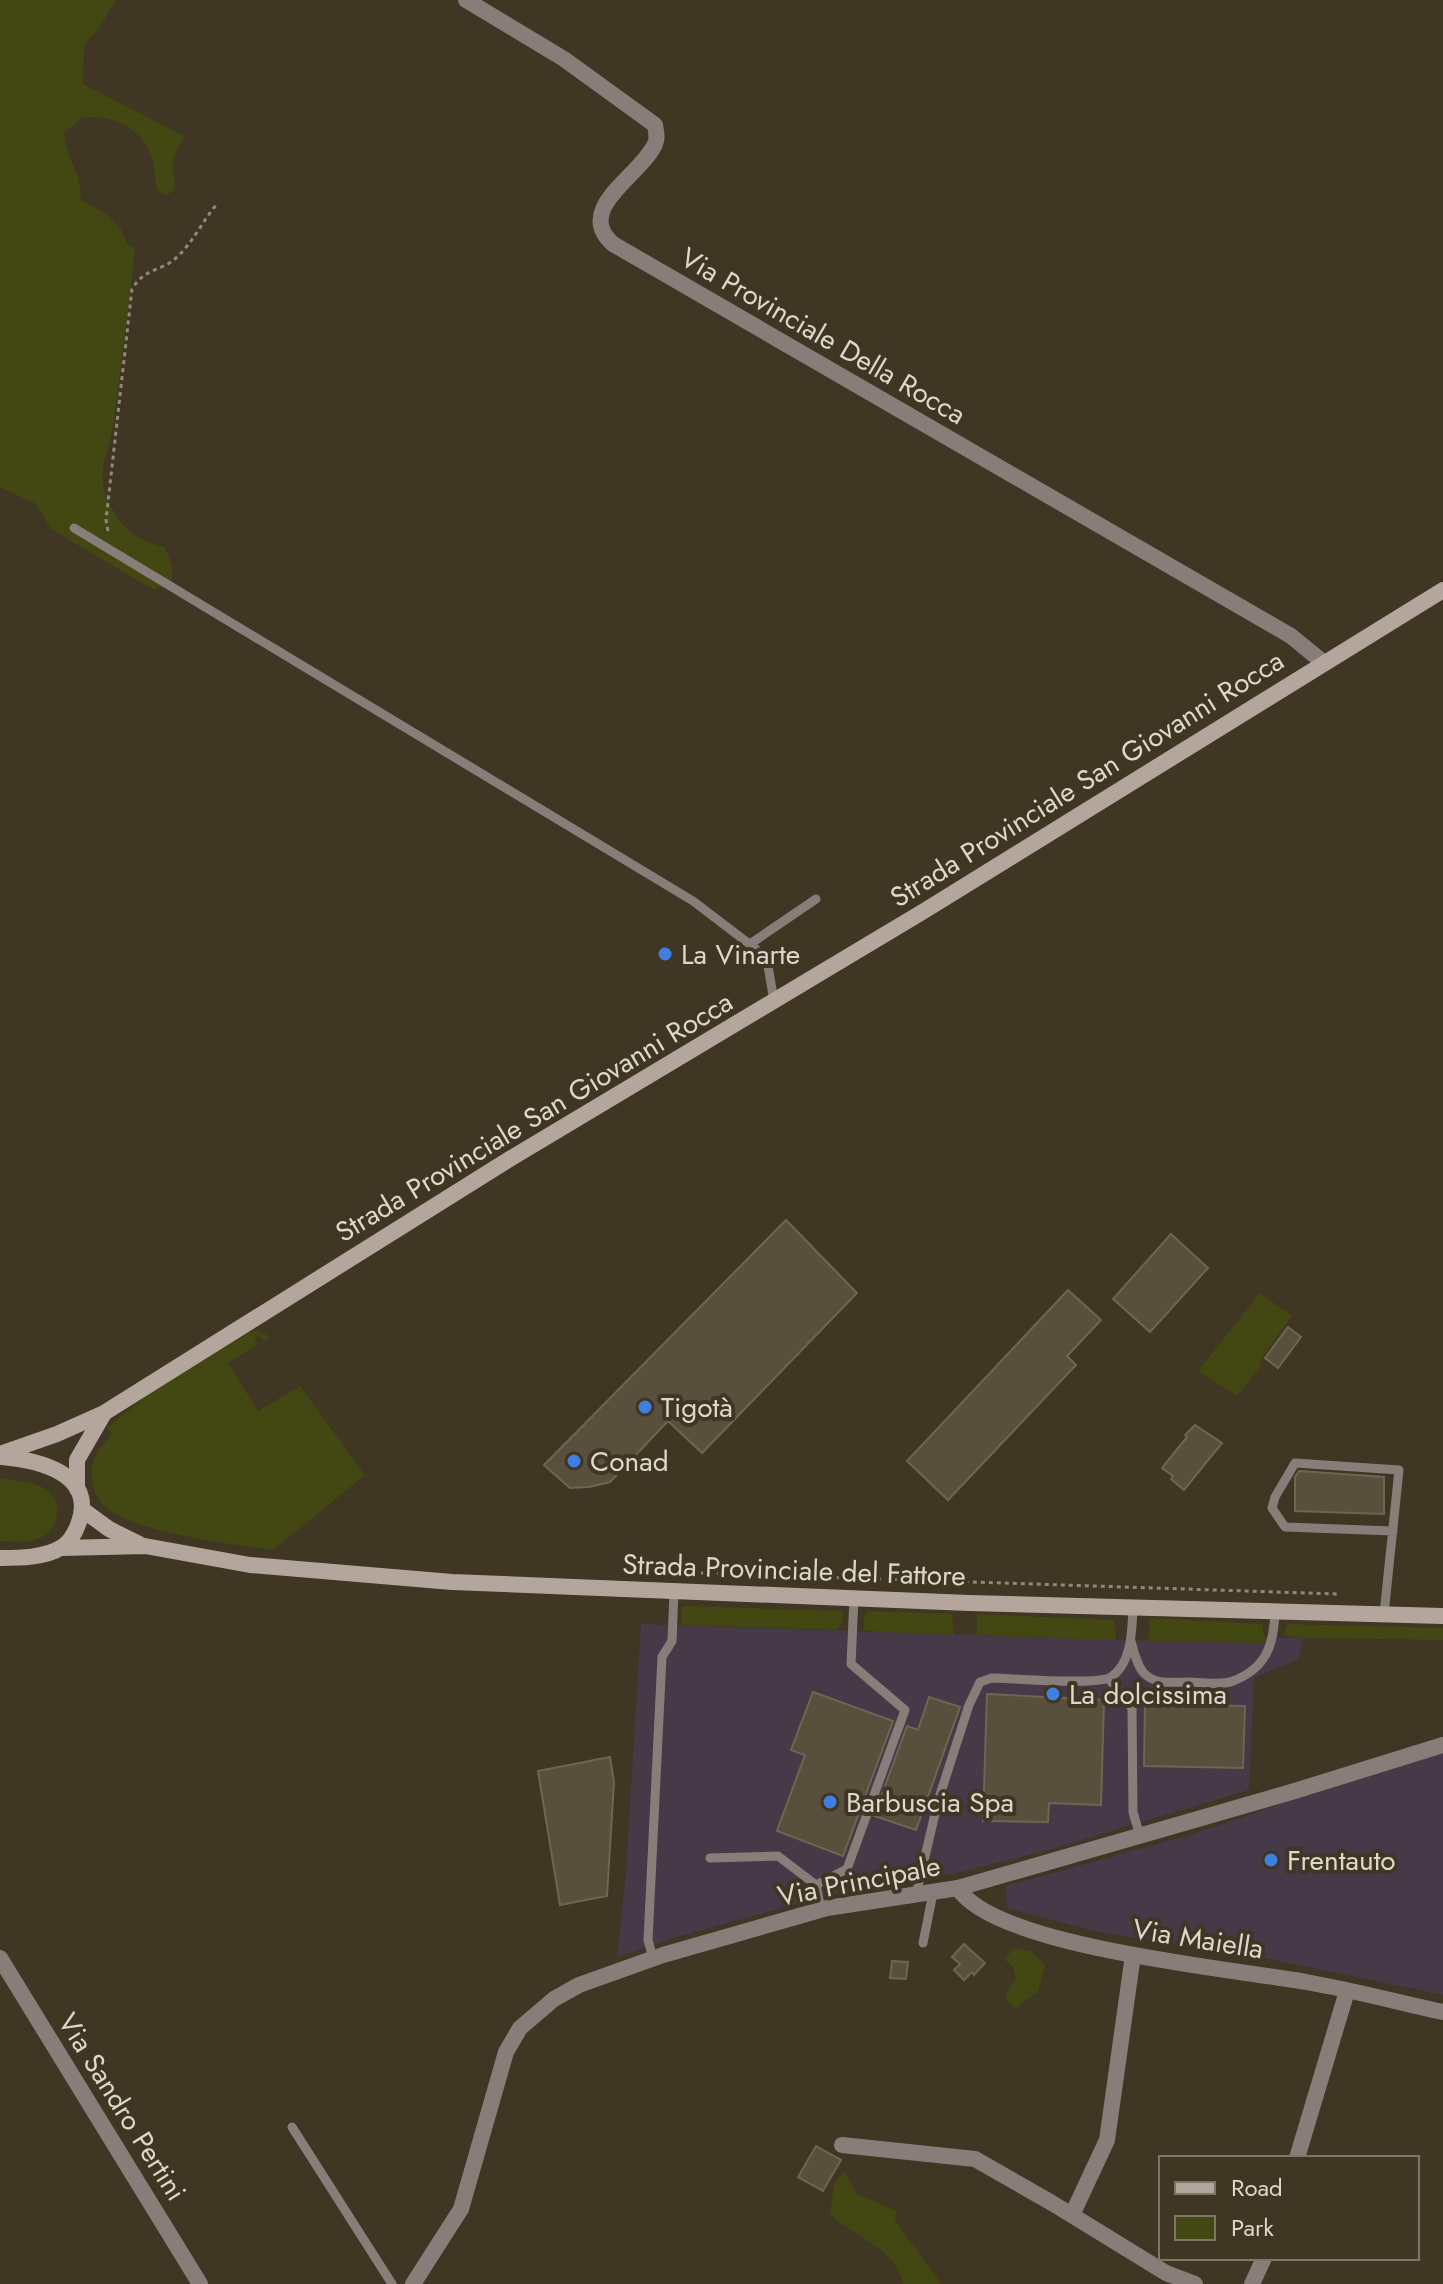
<svg xmlns="http://www.w3.org/2000/svg" width="1443" height="2284" viewBox="0 0 1443 2284" font-family="Jost,sans-serif">
<style>
.commercial{fill:#473a48}
.green{fill:#434712}
.building{fill:#584f3c;stroke:#6f6652;stroke-width:2}
.lines{fill:none;stroke-linecap:round;stroke-linejoin:round}
.path{stroke:#918a7c;stroke-width:3;stroke-dasharray:4 4;stroke-linecap:butt}
.lane{stroke:#887e79;stroke-width:9}
.street{stroke:#887e79;stroke-width:16}
.secondary{stroke:#b5a69d;stroke-width:16}
.shop-dot{fill:#3f7fe0;stroke:#3f3624;stroke-width:3}
.labels{text-anchor:middle;dominant-baseline:central;stroke-width:8;stroke-linejoin:round;paint-order:stroke}
.street-label{font-size:28px;fill:#ddd8cd;stroke:#3f3624}
.poi-label{font-size:28px;fill:#ddd8cd;stroke:#3f3624;text-anchor:start}
</style>
<rect width="100%" height="100%" fill="#3f3624"/>
<g class="commercial">
<path d="M641,1624L1116,1640L1265,1643L1264,1637L1303,1638L1298,1659L1254,1678L1249,1790L1055,1848L957,1873L859,1887L680,1936L617,1957L626,1873Z"/>
<path d="M1443,1752V1995L1245,1954L1102,1933L1007,1908L1006,1886L1193,1834L1333,1786Z"/>
</g>
<g class="green">
<path d="M0,0H116L99,28L84,45L83,84L184,136C179,146 171,158 173,170C174,178 176,181 174,190L167,195L159,192C153,180 156,167 151,155C138,125 113,116 83,117L64,133C66,159 81,171 81,200C102,211 121,220 127,244L135,248C128,309 121,371 112,432C109,452 97,471 105,492C116,523 132,540 165,547L172,566V581L154,590L51,529L36,504L0,487Z"/>
<path d="M1260,1293L1292,1316L1259,1362L1262,1365L1237,1396L1198,1371Z"/>
<path d="M257,1330L270,1337L264,1341L259,1335L254,1338L258,1344L228,1363L258,1411L300,1386L365,1475L273,1550C234,1544 124,1533 100,1501C95,1495 93,1486 92,1478C90,1459 99,1448 112,1434L107,1428L152,1391L250,1332Z"/>
<path d="M0,1478C13,1481 32,1481 44,1488C65,1500 60,1531 38,1539C27,1543 12,1541 0,1541Z"/>
<path d="M682,1606L843,1611L842,1623L836,1630L682,1625Z"/>
<path d="M868,1611L952,1614L954,1635L864,1631V1616Z"/>
<path d="M977,1614L1114,1620L1116,1640L977,1635Z"/>
<path d="M1150,1618L1262,1624L1266,1643L1149,1641Z"/>
<path d="M1287,1624L1443,1628V1640L1303,1638L1284,1635Z"/>
<path d="M1014,1948L1031,1951L1045,1965L1038,1992L1016,2008L1007,2001L1006,1993L1016,1979L1013,1967L1004,1959Z"/>
<path d="M844,2171L857,2194L897,2211L895,2221L942,2284H903C897,2249 852,2236 830,2214L834,2184Z"/>
</g>
<g class="building">
<path d="M786,1220L857,1293L702,1453L668,1421L610,1482L589,1487L570,1488L544,1465Z"/>
<path d="M1171,1234L1208,1268L1150,1332L1113,1299Z"/>
<path d="M1068,1290L1101,1320L1067,1356L1076,1365L948,1500L907,1461Z"/>
<path d="M1288,1327L1301,1337L1278,1368L1265,1358Z"/>
<path d="M1195,1425L1222,1443L1184,1490L1171,1479L1173,1476L1162,1468L1187,1437L1185,1435Z"/>
<path d="M1299,1471L1384,1477V1514L1295,1511V1477Z"/>
<path d="M813,1692L893,1721L843,1856L777,1831L805,1755L791,1750Z"/>
<path d="M987,1694L1104,1700L1101,1805L1049,1803L1048,1822L983,1821Z"/>
<path d="M929,1697L960,1707L916,1830L874,1816L907,1726L918,1730Z"/>
<path d="M1145,1704L1245,1706L1243,1768L1144,1766Z"/>
<path d="M610,1757L614,1782L607,1896L560,1905L538,1771Z"/>
<path d="M964,1944L985,1963L974,1975L972,1972L964,1980L954,1970L960,1964L952,1957Z"/>
<path d="M892,1961L908,1962L906,1979L890,1978Z"/>
<path d="M816,2146L841,2160L823,2191L798,2177Z"/>
</g>
<g class="lines">
<g class="path">
<path d="M108,531L106,520L132,289C146,266 163,272 178,256C194,241 203,220 217,204"/>
<path d="M669,1572L1337,1594"/>
</g>
<g class="lane">
<path d="M74,528L693,901L756,949L768,966L774,1001"/>
<path d="M750,944L816,899"/>
<path d="M1384,1614C1389,1566 1394,1518 1399,1470L1295,1463L1275,1497L1272,1508L1285,1527L1393,1531"/>
<path d="M1131,1641C1134,1651 1137,1668 1146,1675C1157,1685 1175,1682 1189,1682C1202,1682 1221,1686 1233,1681C1267,1668 1274,1644 1275,1611"/>
<path d="M1109,1679L1132,1708L1133,1812L1140,1836"/>
<path d="M710,1858L778,1856L816,1885"/>
<path d="M916,1895L938,1801L969,1705L980,1682L992,1678C1013,1678 1097,1686 1111,1677C1132,1663 1132,1630 1133,1607"/>
<path d="M821,1910L816,1885L847,1869L905,1710L851,1664L854,1598"/>
<path d="M923,1943L933,1893"/>
<path d="M653,1958L648,1940L662,1657L672,1641L674,1591"/>
<path d="M292,2127L392,2284"/>
</g>
<g class="street">
<path d="M466,0L564,59L655,125C656,132 658,138 655,144C641,176 573,208 613,244L1291,636L1324,663"/>
<path d="M958,1888C994,1947 1234,1969 1306,1982C1352,1990 1397,2002 1443,2012"/>
<path d="M0,1958L200,2284"/>
<path d="M842,2145L975,2159L1052,2203L1166,2273L1195,2284"/>
<path d="M1297,2158L1347,1991"/>
<path d="M1072,2215L1107,2140L1133,1955"/>
<path d="M413,2284L461,2209L506,2052L520,2028L554,1999L579,1985L663,1955L827,1908L958,1888L1288,1793L1443,1745"/>
<path d="M1252,2284L1264,2258"/>
</g>
<g class="secondary">
<path d="M0,1454L57,1434L104,1413L508,1160L924,911L1443,590"/>
<path d="M77,1489V1460L103,1415"/>
<path d="M83,1510L109,1529L139,1544"/>
<path d="M61,1548L145,1546L250,1565L452,1582L969,1603L1443,1616"/>
<path d="M0,1558C19,1558 45,1558 62,1547C70,1542 76,1531 79,1522C96,1473 37,1460 2,1457"/>
</g>
</g>
<g class="shop-dot">
<circle cx="665" cy="954" r="8"/>
<circle cx="645" cy="1407" r="8"/>
<circle cx="574" cy="1461" r="8"/>
<circle cx="1053" cy="1694" r="8"/>
<circle cx="830" cy="1802" r="8"/>
<circle cx="1271" cy="1860" r="8"/>
</g>
<g class="labels">
<g class="street-label">
<text transform="translate(823 336) rotate(30)">Via Provinciale Della Rocca</text>
<text transform="translate(1087 779) rotate(-32)">Strada Provinciale San Giovanni Rocca</text>
<text transform="translate(534 1117) rotate(-31)">Strada Provinciale San Giovanni Rocca</text>
<text transform="translate(794 1570) rotate(2)">Strada Provinciale del Fattore</text>
<text transform="translate(859 1881) rotate(-11)">Via Principale</text>
<text transform="translate(1198 1939) rotate(9)">Via Maiella</text>
<text transform="translate(122 2107) rotate(58)">Via Sandro Pertini</text>
</g>
<g class="poi-label">
<text x="681" y="954">La Vinarte</text>
<text x="661" y="1407">Tigotà</text>
<text x="590" y="1461">Conad</text>
<text x="1069" y="1694">La dolcissima</text>
<text x="846" y="1802">Barbuscia Spa</text>
<text x="1287" y="1860">Frentauto</text>
</g>
</g>
<rect x="1159" y="2156" width="260" height="104" fill="#3f3624" stroke="#7e7768" stroke-width="2"/>
<rect x="1175" y="2182" width="40" height="12" fill="#b5a69d" stroke="#7e7768" stroke-width="2"/>
<text x="1231" y="2196" font-size="24" fill="#ddd8cd">Road</text>
<rect x="1175" y="2216" width="40" height="24" fill="#434712" stroke="#7e7768" stroke-width="2"/>
<text x="1231" y="2236" font-size="24" fill="#ddd8cd">Park</text>
</svg>
